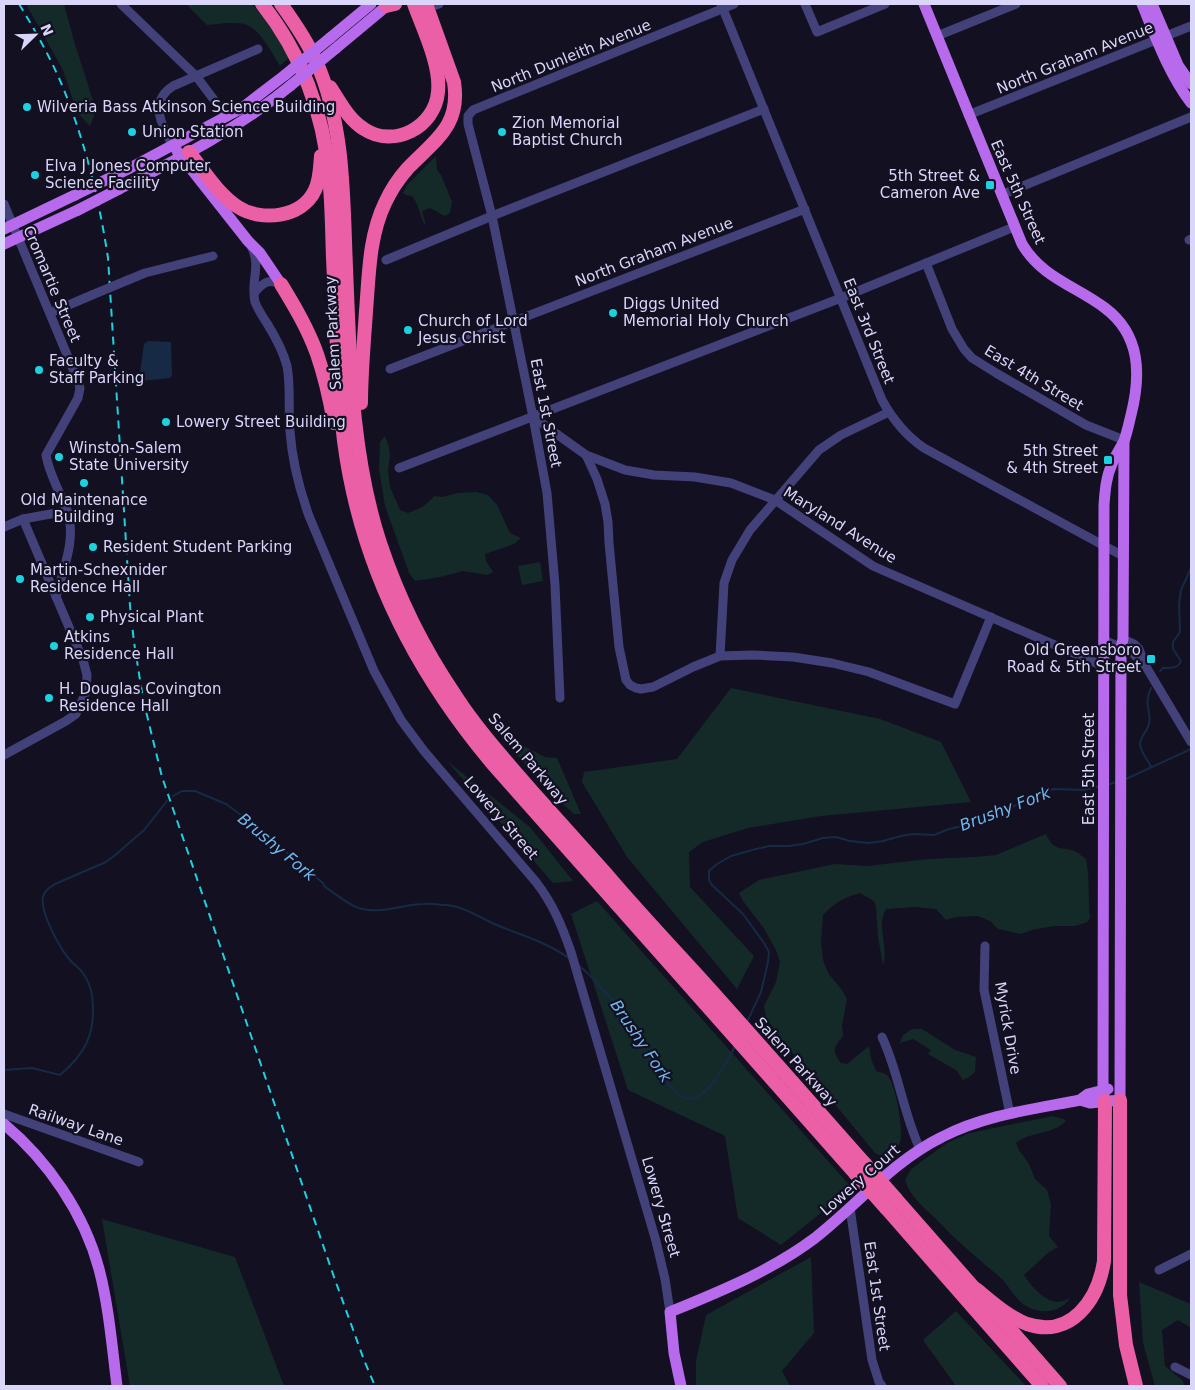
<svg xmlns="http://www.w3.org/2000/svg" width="1195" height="1390" viewBox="0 0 1195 1390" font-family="'DejaVu Sans',sans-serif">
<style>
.green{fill:#142a29}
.water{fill:#162a46}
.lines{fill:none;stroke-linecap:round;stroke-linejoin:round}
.stream{stroke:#162a46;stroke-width:2}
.minor{stroke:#42417a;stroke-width:9}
.major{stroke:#b86aec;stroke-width:11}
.highway{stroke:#eb5fa6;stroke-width:14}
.rail{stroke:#1cd1e0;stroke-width:2;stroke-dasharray:8 6;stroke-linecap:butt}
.minor-bridge{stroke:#42417a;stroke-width:9}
.major-bridge{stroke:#b86aec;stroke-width:11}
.highway-bridge{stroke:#eb5fa6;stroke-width:14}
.poi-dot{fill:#1cd1e0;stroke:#131021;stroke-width:2}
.labels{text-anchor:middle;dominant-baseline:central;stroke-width:4.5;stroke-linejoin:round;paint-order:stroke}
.street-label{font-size:15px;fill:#d9d6fa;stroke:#131021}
.poi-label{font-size:15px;fill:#d9d6fa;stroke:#131021;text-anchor:start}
.water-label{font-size:16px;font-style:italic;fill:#70b7ed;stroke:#131021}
</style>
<rect width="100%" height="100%" fill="#131021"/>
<g class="green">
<path d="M26,4H64L74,41L96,110L90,126L77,112L63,70Z"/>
<path d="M186,4H252C267,20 279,39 289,58L280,66C272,53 263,35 251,27C242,20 218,24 207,25Z"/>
<path d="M436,156L437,170L441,175L452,202L450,213L445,216L430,208L424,210L422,212L426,225L424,224L416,202L412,196L406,195L403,193L407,185Z"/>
<path d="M385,436L389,447L390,456L388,471L390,487L400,510L408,513C419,509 427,505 434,496L442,497L458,493L476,492L488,495L497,505L510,533L521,538L514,544L485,554L486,561L493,572L487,575L463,571L440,577L415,581L409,573L385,506L379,469L380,442Z"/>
<path d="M540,562L543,581L522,585L518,566Z"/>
<path d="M731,688L880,719L941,742L971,802L821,816L748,828L703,842L689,852L690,887L754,956L737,989L627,857L582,782L584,772L677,759Z"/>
<path d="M503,733L522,745L545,757L557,758L581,814H574L556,798L516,754Z"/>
<path d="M447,761L530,827L573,881L553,883Z"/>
<path d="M1046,834C1055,854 1062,845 1076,852C1079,853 1083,857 1086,859C1090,879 1088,898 1090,918L1087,922L1075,926H1054L1032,930L1021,934L998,929L990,921L978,916L956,917L946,920L936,909L915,907L886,909C876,925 889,948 883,965L878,937L876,907L874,901L860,893C843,898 836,902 823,915L821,943L823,960L828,973L842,990L847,999L842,1025L843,1036C834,1048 831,1050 841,1063L847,1064L869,1046L871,1059L876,1071C879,1072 885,1073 887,1075C896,1084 905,1135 899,1145C895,1151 889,1154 883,1156L876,1154L781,1039L766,1017L764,1006L776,982L780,962L776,950L763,927L743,901L739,893L759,880L835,864L867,866L928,859L974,857L996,855Z"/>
<path d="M597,901L852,1188L781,1245L738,1218L725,1136L628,1090L571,914Z"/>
<path d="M912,1029H922L955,1050L976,1057L975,1072L969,1077L963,1080L956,1070L928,1054L931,1050L913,1039L900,1043L903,1035Z"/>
<path d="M1053,1116L1066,1120C1058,1134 1030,1131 1016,1143L1019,1150L1029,1164L1035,1179L1047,1190L1051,1204L1049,1236L1058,1247L1049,1252L1024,1275C1032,1287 1044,1301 1058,1302C1062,1302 1067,1299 1070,1298C1061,1312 1044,1314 1030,1308C1017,1303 1010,1287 1001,1278C989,1268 977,1258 966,1248C955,1239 945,1228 935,1218C923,1207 910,1196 905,1180L911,1169L947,1143L967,1134L989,1129Z"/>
<path d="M102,1219L235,1257L284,1386H130Z"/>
<path d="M811,1257L814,1333L782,1371L790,1386H696V1361L706,1315Z"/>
<path d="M1139,1282L1191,1304V1328L1178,1320L1162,1330L1165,1366L1183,1381L1184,1386H1155L1143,1343Z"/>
<path d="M956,1311L1026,1386H956L923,1340Z"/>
</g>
<path class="water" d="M148,341L171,342L172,375L170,378L141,381L139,380L144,344Z"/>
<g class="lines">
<g class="stream">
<path d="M1160,671L1163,668C1170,668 1178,669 1181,661L1173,649V642L1180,632L1179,604L1181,590L1191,568"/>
<path d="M1151,688C1142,706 1154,714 1148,727C1145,734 1140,737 1140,745C1141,753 1148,760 1151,767"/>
<path d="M1126,779L1191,749"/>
<path d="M1107,785L1116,782"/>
<path d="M173,796L182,791H195L226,804L252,823L323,883L324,886C334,893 345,902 356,907C379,916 401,904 424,904C432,903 440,905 447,905C463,907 476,915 490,922C516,934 546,941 570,959"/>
<path d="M579,966C589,973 596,982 603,990C609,997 616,1002 621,1010C632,1027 669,1098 689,1099C708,1099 728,1061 735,1046"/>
<path d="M747,1022L761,992L768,962L769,952L764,943L743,914L712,885L709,880V871L717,864L731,856L756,849L769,846H789L803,844L823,838L836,837L850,841L868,843L883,841L901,836L913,834L934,835L949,829L976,823L1053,789L1084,790L1100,786"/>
<path d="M4,1070L32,1068L60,1075C71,1066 81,1055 87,1042C95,1023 96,994 85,976C81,969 74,965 69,959C60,948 37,908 44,894C46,889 50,887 55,884L106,862L114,856L144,830L167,801"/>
</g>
<g class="minor">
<path d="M121,4L196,76L227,117"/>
<path d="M721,4L882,400C893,420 905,435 924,448L1123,556"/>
<path d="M805,4L817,32L885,4"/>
<path d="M436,5L439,4"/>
<path d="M937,36L1016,4"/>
<path d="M968,115L1191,26"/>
<path d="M173,146C162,126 148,102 173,86L258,49"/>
<path d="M1001,195L1191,117"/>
<path d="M4,204L78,381L80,388L78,398L46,455C49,474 60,492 67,510C77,539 63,569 56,597"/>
<path d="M1189,240L1191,239"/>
<path d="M251,246C262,267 250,280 255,302C258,310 263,317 268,325C276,338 283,351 287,366C291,387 288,409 290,431C292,460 299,488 309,516L374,671L401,720L424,751L536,882C553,904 562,926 571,952L656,1241L665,1279L670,1312"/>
<path d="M386,260L492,216L764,109"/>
<path d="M926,263L952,329L964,349L972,358L996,373L1086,425L1124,440"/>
<path d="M128,280L145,273L213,256"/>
<path d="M255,292C263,283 269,278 281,284"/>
<path d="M50,313L92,295"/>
<path d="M390,369L805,209"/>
<path d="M533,417L586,455L625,470L654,475L695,477L731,483L775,500L873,566L882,570L1103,666"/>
<path d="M586,455L597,479L605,504L608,522L609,543L619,647L626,680L630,685L636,688L641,689L653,687L693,667L720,656L752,655L793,657L832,663L869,672L955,704L991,617"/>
<path d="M399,468L841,298L1014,227"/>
<path d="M4,527L23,519L67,511"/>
<path d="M1123,639L1134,644L1139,649L1145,665L1191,742"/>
<path d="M1103,640L1130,651L1143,663"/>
<path d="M720,656L724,583L732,560L750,530L819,450L841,435L889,412"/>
<path d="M560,698L555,585L547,493L533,417L492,216L468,124V116L473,110L734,4"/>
<path d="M4,755L66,721L76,714L86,692L87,675L83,660L23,519"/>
<path d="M985,946L984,990L1010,1114"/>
<path d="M882,1037C899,1073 903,1113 920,1149"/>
<path d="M4,1114L139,1162"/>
<path d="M850,1208L872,1360L879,1382L882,1386"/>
<path d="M1159,1270L1191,1254"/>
<path d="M1175,1367L1191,1375"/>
</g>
<g class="major">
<path d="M924,4L1022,244C1042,278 1076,286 1105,308C1141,335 1141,375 1131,415C1129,423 1127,433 1124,441C1120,449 1115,456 1112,464C1106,477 1105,491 1104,505L1103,1089L1105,1101"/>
<path d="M1142,4C1156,38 1169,74 1191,103"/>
<path d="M1152,4L1178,65L1191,84"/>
<path d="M330,38L371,4"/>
<path d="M335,49L389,4"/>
<path d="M177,151L248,241L260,253L281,284"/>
<path d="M130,168L242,108L285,75"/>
<path d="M119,189C178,159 238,129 290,86"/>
<path d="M4,229L75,195"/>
<path d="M4,244L78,210"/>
<path d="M1080,1100L1090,1103L1120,1100L1121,648L1123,639L1124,442"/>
<path d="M4,1124C48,1161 84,1213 99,1269C109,1307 112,1347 117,1386"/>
<path d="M681,1386L674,1353L670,1312C721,1291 771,1271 815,1238C857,1205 893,1161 942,1137C984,1115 1034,1109 1080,1100L1088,1094L1108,1089"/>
</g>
<g class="highway">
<path d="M262,4C301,53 324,114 329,176C332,203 332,231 333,258C336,319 337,381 344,441C360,564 413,669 492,763L855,1173"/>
<path d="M281,4C294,22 307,41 316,61C345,126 343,199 346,268C350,361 351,454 380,543C398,597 423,648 455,695C477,729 504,759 531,790C557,819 582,847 608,876C637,910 668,943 699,977C755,1039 810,1102 865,1164"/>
<path d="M386,6L395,4"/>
<path d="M330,87C340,102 348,119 364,129C394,149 435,127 438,92C441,65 423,29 414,4"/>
<path d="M189,152C204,171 218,194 238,207C261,222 302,218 315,190C320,180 320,167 321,156"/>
<path d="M281,284C295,307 308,329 317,354C325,377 330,400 334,423"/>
<path d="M361,403C361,372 364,342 366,311C369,275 369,236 385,203C391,190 399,178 408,168C435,140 461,126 454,82L426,4"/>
<path d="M1120,1100V1295L1126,1345L1136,1386"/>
<path d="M896,1199L1060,1386"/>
<path d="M886,1208L1042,1386"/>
<path d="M976,1289C991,1301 1008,1317 1027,1324C1071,1339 1098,1300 1104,1261L1105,1101"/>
</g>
<path class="rail" d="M19,4C35,30 50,57 62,85C85,141 99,199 108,258L130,606L134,642L143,699L162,777L334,1277L364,1360L375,1386"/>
<path class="minor-bridge" d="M92,295L128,280"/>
<g class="major-bridge">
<path d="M285,75L330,38"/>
<path d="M290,86L335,49"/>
<path d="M75,195L130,168"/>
<path d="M78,210L119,189"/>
</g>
<g class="highway-bridge">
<path d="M865,1164L896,1199"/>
<path d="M855,1173L886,1208"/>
</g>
</g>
<g class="poi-dot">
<circle cx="27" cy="107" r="5"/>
<circle cx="132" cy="132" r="5"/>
<circle cx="502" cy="132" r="5"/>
<circle cx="35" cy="175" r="5"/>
<rect x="985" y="180" width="10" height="10" rx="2.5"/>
<circle cx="613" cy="313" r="5"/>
<circle cx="408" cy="330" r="5"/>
<circle cx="39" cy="370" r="5"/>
<circle cx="166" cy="422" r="5"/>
<circle cx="59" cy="457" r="5"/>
<rect x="1103" y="455" width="10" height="10" rx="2.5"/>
<circle cx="84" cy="483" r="5"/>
<circle cx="93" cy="547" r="5"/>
<circle cx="20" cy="579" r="5"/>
<circle cx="90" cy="617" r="5"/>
<circle cx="54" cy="646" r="5"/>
<rect x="1146" y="654" width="10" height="10" rx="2.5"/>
<circle cx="49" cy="698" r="5"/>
</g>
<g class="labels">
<g class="street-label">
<text transform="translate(571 56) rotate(-22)">North Dunleith Avenue</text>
<text transform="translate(1075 58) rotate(-22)">North Graham Avenue</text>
<text transform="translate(1018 192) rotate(66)">East 5th Street</text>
<text transform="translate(654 252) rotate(-21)">North Graham Avenue</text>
<text transform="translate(52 284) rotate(67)">Cromartie Street</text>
<text transform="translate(869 331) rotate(68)">East 3rd Street</text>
<text transform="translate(333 333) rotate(-93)">Salem Parkway</text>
<text transform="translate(1034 378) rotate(31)">East 4th Street</text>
<text transform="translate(546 413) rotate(79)">East 1st Street</text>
<text transform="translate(840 525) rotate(32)">Maryland Avenue</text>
<text transform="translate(528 759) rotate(50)">Salem Parkway</text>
<text transform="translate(1089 769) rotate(-90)">East 5th Street</text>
<text transform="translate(501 818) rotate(49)">Lowery Street</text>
<text transform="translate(1008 1028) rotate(80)">Myrick Drive</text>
<text transform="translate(796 1062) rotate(48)">Salem Parkway</text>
<text transform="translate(76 1125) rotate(19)">Railway Lane</text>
<text transform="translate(860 1180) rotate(-41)">Lowery Court</text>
<text transform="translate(661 1207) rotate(74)">Lowery Street</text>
<text transform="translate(877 1296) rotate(82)">East 1st Street</text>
</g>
<g class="poi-label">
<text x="37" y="107">Wilveria Bass Atkinson Science Building</text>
<text x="512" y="123">Zion Memorial<tspan x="512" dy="17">Baptist Church</tspan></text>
<text x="142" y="132">Union Station</text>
<text x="45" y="166">Elva J Jones Computer<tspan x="45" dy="17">Science Facility</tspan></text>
<text x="980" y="176" text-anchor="end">5th Street &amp;<tspan x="980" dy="17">Cameron Ave</tspan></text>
<text x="623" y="304">Diggs United<tspan x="623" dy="17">Memorial Holy Church</tspan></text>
<text x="418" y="321">Church of Lord<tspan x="418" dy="17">Jesus Christ</tspan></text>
<text x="49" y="361">Faculty &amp;<tspan x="49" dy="17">Staff Parking</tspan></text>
<text x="176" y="422">Lowery Street Building</text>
<text x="69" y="448">Winston-Salem<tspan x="69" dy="17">State University</tspan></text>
<text x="1098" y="451" text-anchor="end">5th Street<tspan x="1098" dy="17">&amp; 4th Street</tspan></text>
<text x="84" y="500" text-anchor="middle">Old Maintenance<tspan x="84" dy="17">Building</tspan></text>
<text x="103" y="547">Resident Student Parking</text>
<text x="30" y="570">Martin-Schexnider<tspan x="30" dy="17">Residence Hall</tspan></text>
<text x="100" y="617">Physical Plant</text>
<text x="64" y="637">Atkins<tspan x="64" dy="17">Residence Hall</tspan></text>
<text x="1141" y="650" text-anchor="end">Old Greensboro<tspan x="1141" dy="17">Road &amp; 5th Street</tspan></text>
<text x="59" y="689">H. Douglas Covington<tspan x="59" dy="17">Residence Hall</tspan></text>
</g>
<g class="water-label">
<text transform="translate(1005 809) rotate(-21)">Brushy Fork</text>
<text transform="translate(277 847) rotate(40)">Brushy Fork</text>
<text transform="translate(641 1041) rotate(56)">Brushy Fork</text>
</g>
</g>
<rect width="1195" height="1390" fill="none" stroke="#d9d6fa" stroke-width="10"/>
<g transform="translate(35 35) rotate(67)" stroke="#131021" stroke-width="4" paint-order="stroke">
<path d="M0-4L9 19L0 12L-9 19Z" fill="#d9d6fa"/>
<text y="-8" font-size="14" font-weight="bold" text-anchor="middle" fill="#d9d6fa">N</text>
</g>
</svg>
